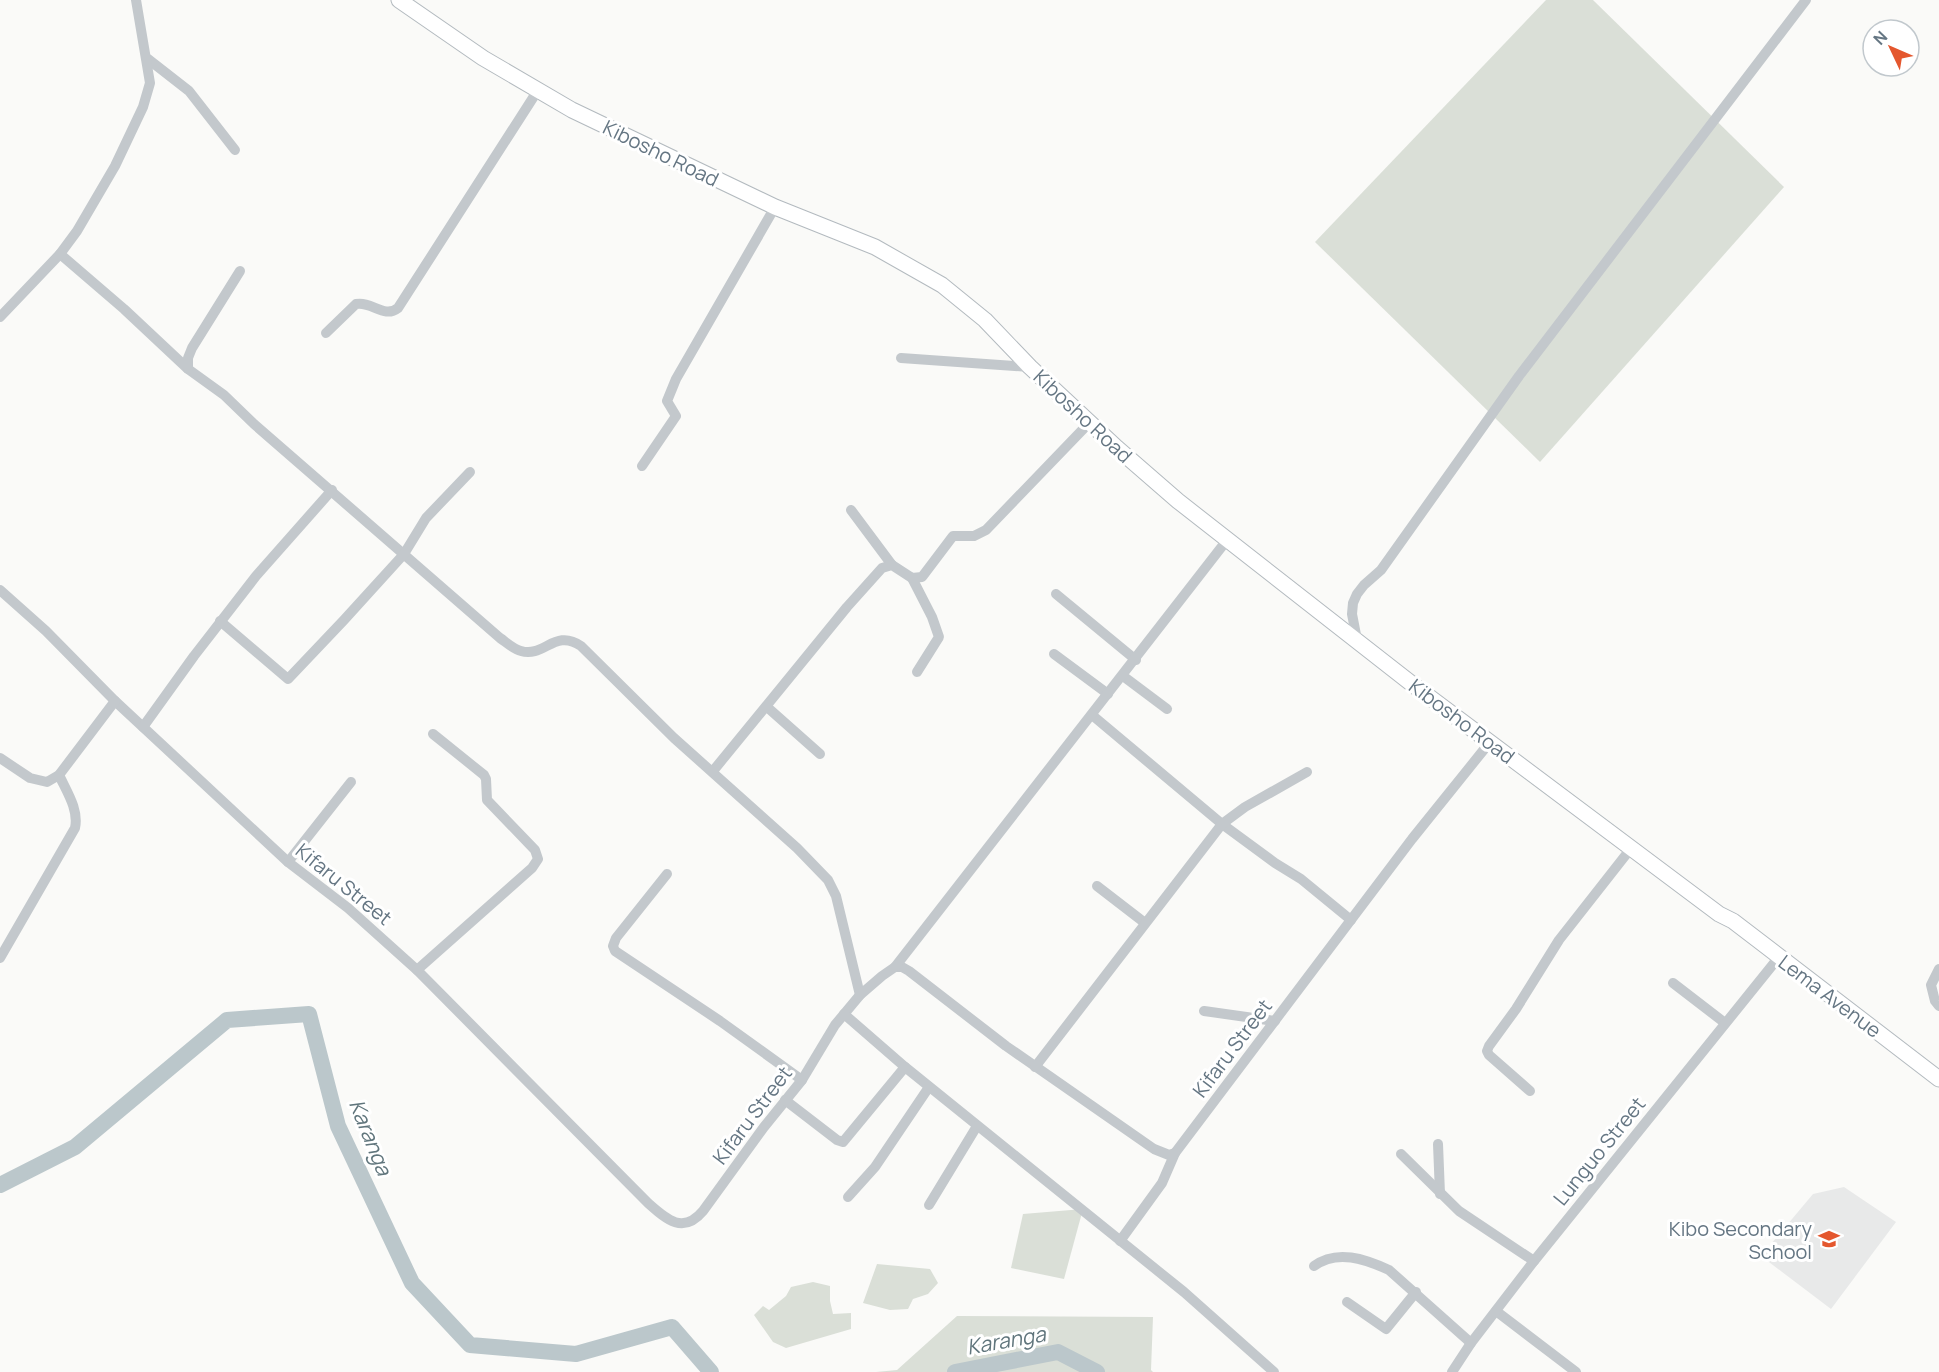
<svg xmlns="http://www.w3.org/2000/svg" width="1939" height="1372" viewBox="0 0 1939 1372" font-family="Manrope,sans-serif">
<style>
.built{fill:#e8e9e9}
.green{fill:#dadfd7}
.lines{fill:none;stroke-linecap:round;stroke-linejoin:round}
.river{stroke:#bbc7cb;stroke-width:16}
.secondary-casing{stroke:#b3babf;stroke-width:17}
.street{stroke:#c3c8cc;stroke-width:10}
.secondary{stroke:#fff;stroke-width:15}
.labels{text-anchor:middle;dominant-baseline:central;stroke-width:6;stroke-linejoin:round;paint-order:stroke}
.street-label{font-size:20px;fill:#657683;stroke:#fff}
.poi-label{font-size:20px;fill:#657683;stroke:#fff;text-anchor:end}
.water-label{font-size:21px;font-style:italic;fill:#60757c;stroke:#fff}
</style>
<rect width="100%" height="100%" fill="#fafaf8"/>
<path class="built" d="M1844,1187L1896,1222L1831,1309L1761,1256L1813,1194Z"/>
<g class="green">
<path d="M1546,0H1593L1784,187L1540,462L1315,242Z"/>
<path d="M1083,1209L1064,1279L1011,1268L1023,1214Z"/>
<path d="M877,1264L930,1269L938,1283L928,1294L913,1299L908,1309L890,1310L863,1303Z"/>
<path d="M813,1282L830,1286V1301L833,1314L851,1313V1329L786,1348L773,1342L754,1315L763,1306L769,1310L786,1296L791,1287Z"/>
<path d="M957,1316L1153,1317L1151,1370L1153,1372H876L897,1370Z"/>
</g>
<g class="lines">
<g class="river">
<path d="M0,1185L75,1147L227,1020L309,1014L338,1126L412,1283L470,1345L576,1354L672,1327L711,1372"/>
<path d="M955,1372L1058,1352L1097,1372"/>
</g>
<defs>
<path id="secondary" d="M399,0L483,58L572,110L775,207L875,247L942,285L985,320L1030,367L1117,448L1178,501L1412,684L1719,914L1733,921L1767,947L1939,1079"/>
</defs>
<use href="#secondary" class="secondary-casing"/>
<g class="street">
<path d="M148,59L189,91L235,150"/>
<path d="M60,254L124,309L188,369L224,395L254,424L500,638C506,642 513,649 521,651C544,658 555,628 581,646L674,738L797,848L828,880L836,896L860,995"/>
<path d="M0,317L60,254L77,231L115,166L143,107L150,83L136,0"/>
<path d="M326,333L356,304C372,301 384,319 398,308L538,90"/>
<path d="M901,358L1030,367"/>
<path d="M188,369V358L192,348L240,271"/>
<path d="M642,466L676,416L667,401L676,379L775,207"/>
<path d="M851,510L892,565"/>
<path d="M912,578L932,617L939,637L917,672"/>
<path d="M0,590L46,631L115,701L288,862L348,908L417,970L648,1203C666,1219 683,1235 703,1211L764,1127L802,1080L835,1025L860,995L882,976L895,967H902L909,971L1006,1046L1154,1149L1169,1155L1175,1153L1412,839L1490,742"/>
<path d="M1056,594L1136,660"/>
<path d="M220,621L288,679L344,620L404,554L426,518L470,472"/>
<path d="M1357,640L1352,614L1353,603L1357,594L1364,585L1381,570L1519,376L1806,0"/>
<path d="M1054,654L1108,694"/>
<path d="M1123,676L1167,709"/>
<path d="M767,707L820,754"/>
<path d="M1092,715L1222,824L1275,863L1301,879L1351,920"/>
<path d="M143,727L194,656L256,576L332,490"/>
<path d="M0,758L30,778L47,782L59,775L115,701"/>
<path d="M713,771L847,607L882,568L892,565L912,578L922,577L953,536H974L986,530L1090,422"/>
<path d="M288,862L351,782"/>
<path d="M667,874L616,938L613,946L615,951L720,1021L802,1080"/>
<path d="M1097,886L1145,923"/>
<path d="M0,958L75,828C79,810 67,792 59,775"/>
<path d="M895,967L1227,540"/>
<path d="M1939,969L1931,985L1935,1001L1939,1006"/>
<path d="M417,970L532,868L538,859L535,850L487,800L486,779L484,775L433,734"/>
<path d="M1673,983L1725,1023"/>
<path d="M1204,1011L1275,1021"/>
<path d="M844,1014L905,1067"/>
<path d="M1035,1067L1222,824L1245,807L1307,772"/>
<path d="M1530,1091L1489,1055L1487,1051L1489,1046L1516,1009L1559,940L1632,847"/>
<path d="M785,1100L837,1140L843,1142L905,1067L1184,1292L1274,1372"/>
<path d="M1438,1144L1440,1194"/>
<path d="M1401,1154L1459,1211L1534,1261"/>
<path d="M848,1197L875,1167L929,1087"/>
<path d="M929,1205L977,1126"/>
<path d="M1120,1241L1162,1183L1175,1153"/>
<path d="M1314,1266C1337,1249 1365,1259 1389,1270L1471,1343"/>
<path d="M1347,1302L1386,1329L1416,1292"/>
<path d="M1496,1311L1576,1372"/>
<path d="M1452,1372L1471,1343L1534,1261L1779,957"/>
</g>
<use href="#secondary" class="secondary"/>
</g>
<defs>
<symbol id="school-bare" viewBox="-9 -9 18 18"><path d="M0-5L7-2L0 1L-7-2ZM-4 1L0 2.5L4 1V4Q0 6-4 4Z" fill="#e4572e" stroke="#fff" stroke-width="2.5" paint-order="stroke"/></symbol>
</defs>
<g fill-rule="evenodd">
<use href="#school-bare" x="1814" y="1224" width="30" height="30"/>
</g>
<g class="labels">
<g class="street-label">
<text transform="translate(661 153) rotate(26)">Kibosho Road</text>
<text transform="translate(1083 416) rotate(43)">Kibosho Road</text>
<text transform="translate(1462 721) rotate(37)">Kibosho Road</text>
<text transform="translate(344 884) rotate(39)">Kifaru Street</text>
<text transform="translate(1830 996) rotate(37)">Lema Avenue</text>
<text transform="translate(1232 1048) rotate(-53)">Kifaru Street</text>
<text transform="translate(752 1115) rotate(-53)">Kifaru Street</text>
<text transform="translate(1599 1151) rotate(-51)">Lunguo Street</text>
</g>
<g class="poi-label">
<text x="1812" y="1228">Kibo Secondary<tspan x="1812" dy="23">School</tspan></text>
</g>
<g class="water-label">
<text transform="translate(371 1137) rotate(68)">Karanga</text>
<text transform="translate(1006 1340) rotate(-10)">Karanga</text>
</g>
</g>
<g transform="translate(1891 48) rotate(314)"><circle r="28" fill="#ffffff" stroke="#c1c8cd" stroke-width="1.5"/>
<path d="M0-4.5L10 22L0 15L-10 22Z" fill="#e4572e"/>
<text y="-9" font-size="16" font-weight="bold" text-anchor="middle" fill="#657683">N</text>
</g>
</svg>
